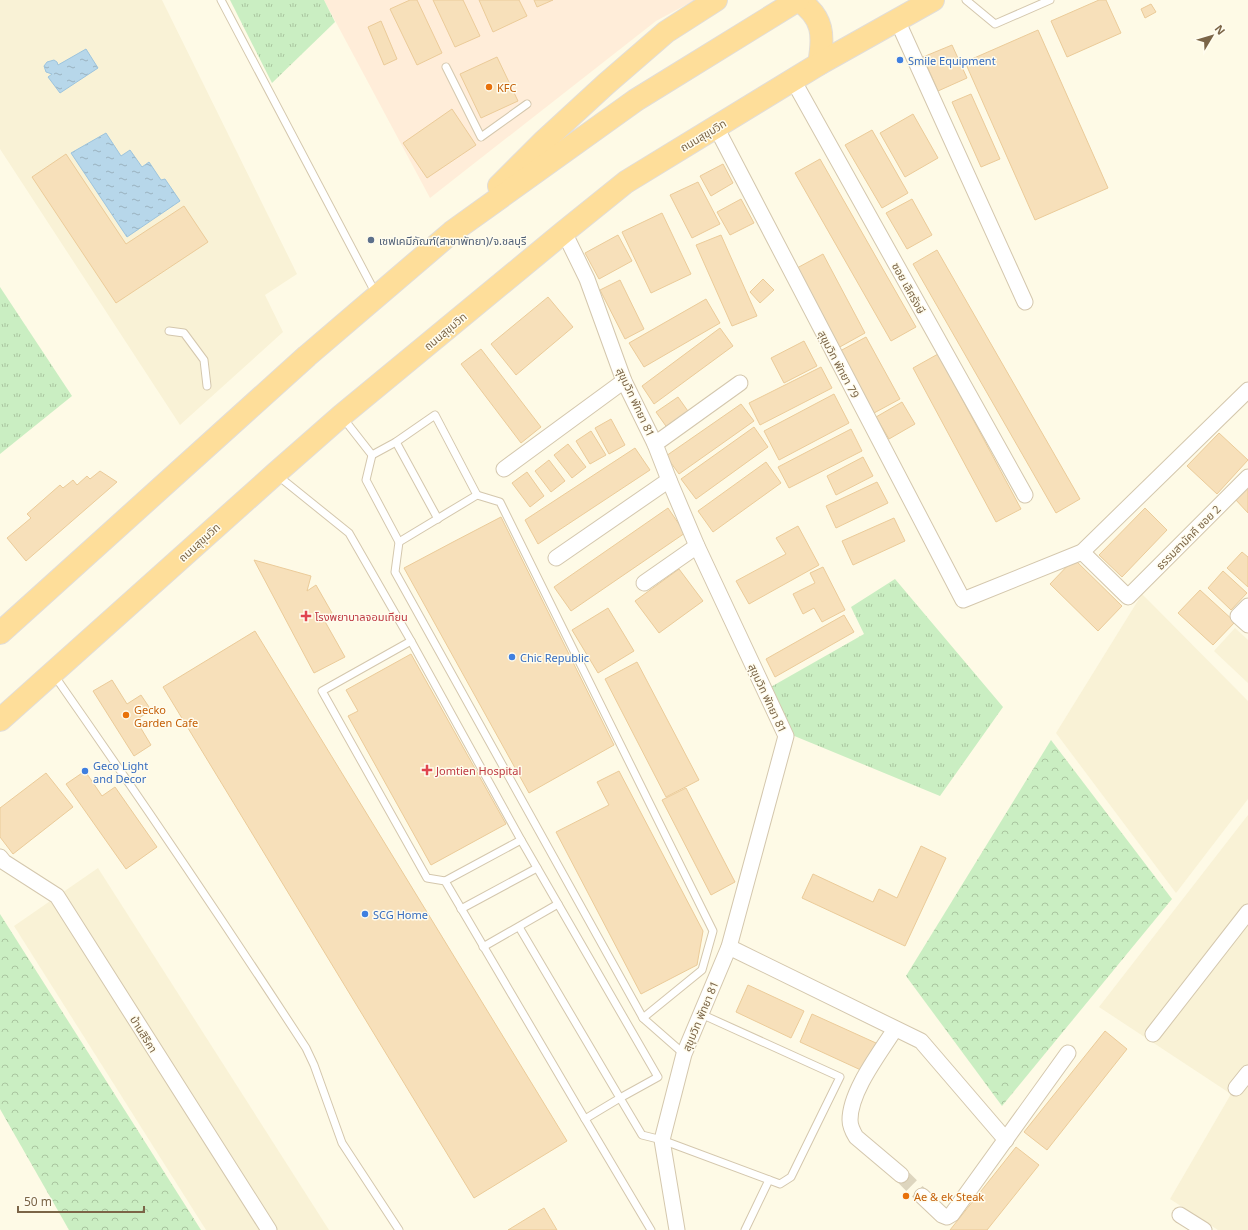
<svg xmlns="http://www.w3.org/2000/svg" width="1248" height="1230" viewBox="0 0 1248 1230" font-family="'Noto Sans','Noto Sans Thai',sans-serif">
<style>
.residential{fill:#f9f2d6}
.commercial{fill:#ffedd9}
.grass{fill:url(#grass-tufts)}
.forest{fill:url(#forest-crowns)}
.water{fill:url(#water-ripples);stroke:#9dc4dd}
.building{fill:#f7e0ba;stroke:#ebcb99}
.lines{fill:none;stroke-linecap:round;stroke-linejoin:round}
.minor-tunnel{stroke:#ddd5be;stroke-width:15;stroke-dasharray:15 8;stroke-linecap:butt}
.service-casing{stroke:#d4c7ad;stroke-width:9}
.minor-casing{stroke:#d4c7ad;stroke-width:17}
.trunk-casing{stroke:#e2ddd7;stroke-width:24}
.service{stroke:#fff;stroke-width:7}
.minor{stroke:#fff;stroke-width:15}
.trunk{stroke:#fede9a;stroke-width:22}
.shop-dot{fill:#3f7fe0;stroke:#fffcee;stroke-width:1.5}
.food-dot{fill:#e8710a;stroke:#fffcee;stroke-width:1.5}
.service-dot{fill:#5c6f8a;stroke:#fffcee;stroke-width:1.5}
.health-dot{fill:#e0444e;stroke:#fffcee;stroke-width:1.5}
.labels{text-anchor:middle;dominant-baseline:central;stroke-width:3;stroke-linejoin:round;paint-order:stroke}
.shop-label{font-size:11px;fill:#366cbe;stroke:#fffcee;text-anchor:start}
.food-label{font-size:11px;fill:#c56008;stroke:#fffcee;text-anchor:start}
.street-label{font-size:11px;fill:#7b6547;stroke:#fffcee}
.service-label{font-size:11px;fill:#4e5e75;stroke:#fffcee;text-anchor:start}
.health-label{font-size:11px;fill:#be3a42;stroke:#fffcee;text-anchor:start}
</style>
<defs>
<pattern id="grass-tufts" width="24" height="20" patternUnits="userSpaceOnUse"><rect width="24" height="20" fill="#caeec2"/><path d="M3 7l-1-3M5 7V3M7 7l1-3M15 17l-1-3M17 17v-4M19 17l1-3" fill="none" stroke="#a9c49f"/></pattern>
<pattern id="forest-crowns" width="20" height="18" patternUnits="userSpaceOnUse"><rect width="20" height="18" fill="#caeec2"/><path d="M2 6a3 3 0 1 1 6 0M12 15a3 3 0 1 1 6 0" fill="none" stroke="#a9c49f"/></pattern>
<pattern id="water-ripples" width="26" height="14" patternUnits="userSpaceOnUse"><rect width="26" height="14" fill="#b7d7ea"/><path d="M2 4q2-2 4 0t4 0M15 11q2-2 4 0t4 0" fill="none" stroke="#9ab2bf"/></pattern>
</defs>
<rect width="100%" height="100%" fill="#fefae6"/>
<g class="residential">
<path d="M0,0H162L297,274L265,295L283,332L180,425L0,149Z"/>
<path d="M1142,594L1248,701V799L1176,893L1056,733Z"/>
<path d="M1235,628L1248,640V683L1214,651Z"/>
<path d="M1248,815V1230H1218L1170,1199L1231,1094L1099,1007Z"/>
<path d="M98,868L329,1230H206L14,926Z"/>
</g>
<path class="commercial" d="M324,0H695L656,21L430,198Z"/>
<g class="grass">
<path d="M230,0H324L335,22L272,83Z"/>
<path d="M0,287L72,396L0,454Z"/>
<path d="M895,579L1003,707L940,796L792,735L769,688L864,634L851,607Z"/>
</g>
<g class="forest">
<path d="M1051,740L1172,899L1002,1106L906,976Z"/>
<path d="M0,914L201,1230H69L0,1109Z"/>
</g>
<g class="water">
<path d="M86,49L98,68L60,93L48,77L52,74L46,72L44,66L47,62L54,60L57,62L58,65Z"/>
<path d="M106,133L121,156L130,150L142,167L149,162L161,180L165,179L180,201L127,237L71,153Z"/>
</g>
<g class="building">
<path d="M410,0H417L442,53L417,65L390,9Z"/>
<path d="M433,0H463L480,36L455,47Z"/>
<path d="M479,0H519L527,16L493,32Z"/>
<path d="M534,0H553L537,7Z"/>
<path d="M1099,0H1106L1121,33L1067,57L1051,21Z"/>
<path d="M1151,4L1156,12L1145,18L1141,9Z"/>
<path d="M381,21L397,59L384,65L368,27Z"/>
<path d="M1038,30L1108,188L1035,220L965,62Z"/>
<path d="M952,45L967,78L938,91L923,57Z"/>
<path d="M497,57L518,101L481,118L460,74Z"/>
<path d="M971,94L1000,159L981,167L952,102Z"/>
<path d="M452,109L476,145L427,178L403,143Z"/>
<path d="M913,114L938,158L905,177L880,133Z"/>
<path d="M872,130L908,193L882,208L845,145Z"/>
<path d="M66,154L126,244L184,206L208,242L116,303L32,177Z"/>
<path d="M820,159L916,327L891,341L795,173Z"/>
<path d="M723,164L733,183L711,196L700,176Z"/>
<path d="M698,182L720,224L692,238L670,195Z"/>
<path d="M741,199L754,223L730,235L717,212Z"/>
<path d="M912,199L932,235L907,249L886,213Z"/>
<path d="M662,213L691,274L651,293L622,232Z"/>
<path d="M618,235L632,261L599,279L585,253Z"/>
<path d="M721,235L757,316L732,326L696,245Z"/>
<path d="M937,250L1080,499L1056,513L913,264Z"/>
<path d="M823,254L865,333L838,348L797,268Z"/>
<path d="M763,279L774,290L760,303L750,292Z"/>
<path d="M620,280L644,329L625,339L600,290Z"/>
<path d="M548,297L573,327L516,375L491,344Z"/>
<path d="M706,299L720,323L644,367L629,343Z"/>
<path d="M720,328L733,346L654,404L642,386Z"/>
<path d="M866,337L900,399L874,413L840,351Z"/>
<path d="M804,341L817,366L784,383L771,358Z"/>
<path d="M481,349L541,427L521,443L461,364Z"/>
<path d="M938,354L1021,509L996,522L913,368Z"/>
<path d="M821,367L832,388L760,425L749,403Z"/>
<path d="M834,394L849,423L779,460L764,431Z"/>
<path d="M678,397L690,414L668,429L656,412Z"/>
<path d="M902,402L915,424L889,439L876,417Z"/>
<path d="M741,404L754,421L679,474L666,456Z"/>
<path d="M611,419L625,445L609,454L595,428Z"/>
<path d="M754,427L768,447L696,499L681,479Z"/>
<path d="M851,429L862,451L789,488L778,467Z"/>
<path d="M591,431L606,455L590,464L576,441Z"/>
<path d="M1219,433L1248,460L1217,494L1187,466Z"/>
<path d="M568,444L586,467L572,478L554,455Z"/>
<path d="M635,448L650,470L538,544L525,520Z"/>
<path d="M863,457L873,476L836,495L827,476Z"/>
<path d="M549,460L565,481L551,492L535,471Z"/>
<path d="M766,462L781,483L713,532L698,511Z"/>
<path d="M100,471L117,482L26,561L7,538L31,518L27,514L60,485L63,488L73,480L77,485L87,476L90,479Z"/>
<path d="M527,472L544,496L530,507L512,483Z"/>
<path d="M877,482L888,503L836,528L826,506Z"/>
<path d="M1248,486V513L1235,499Z"/>
<path d="M668,508L685,533L571,611L554,587Z"/>
<path d="M1145,508L1167,530L1122,577L1099,555Z"/>
<path d="M501,517L614,745L529,793L404,568L453,542Z"/>
<path d="M894,518L905,541L853,565L842,541Z"/>
<path d="M798,526L819,565L749,604L736,581L786,554L776,538Z"/>
<path d="M1242,552L1248,557V587L1227,568Z"/>
<path d="M1074,559L1122,606L1098,631L1050,584Z"/>
<path d="M254,560L311,576L307,591L316,585L332,613L323,618L345,657L314,673Z"/>
<path d="M823,567L845,610L822,622L814,608L803,614L793,594L815,583L810,573Z"/>
<path d="M679,569L703,601L659,633L635,601Z"/>
<path d="M1223,571L1247,593L1231,610L1208,588Z"/>
<path d="M1200,590L1235,622L1213,645L1178,613Z"/>
<path d="M608,608L634,651L598,673L572,630Z"/>
<path d="M844,615L854,632L775,677L766,659Z"/>
<path d="M255,631L567,1141L474,1198L163,687Z"/>
<path d="M411,654L506,824L431,865L348,716L358,711L346,690Z"/>
<path d="M637,662L699,780L666,797L605,679Z"/>
<path d="M112,680L127,704L141,695L151,710L136,720L151,745L134,756L93,691Z"/>
<path d="M85,771L102,796L115,787L157,847L126,869L66,784Z"/>
<path d="M619,771L703,931L697,965L641,994L556,832L609,805L597,782Z"/>
<path d="M46,773L73,807L13,854L0,837V808Z"/>
<path d="M686,788L735,882L711,895L662,800Z"/>
<path d="M921,846L946,858L905,946L802,898L813,874L873,902L879,889L897,898Z"/>
<path d="M748,985L804,1011L791,1038L736,1012Z"/>
<path d="M812,1014L876,1043L863,1071L800,1042Z"/>
<path d="M1105,1031L1127,1049L1047,1150L1024,1132Z"/>
<path d="M1016,1147L1039,1165L987,1230H950Z"/>
<path d="M544,1208L557,1230H508Z"/>
</g>
<g class="lines">
<path class="minor-tunnel" d="M901,1175L922,1196"/>
<defs>
<g id="service">
<path d="M221,0L376,294"/>
<path d="M966,0L995,24L1050,0"/>
<path d="M446,67L481,137L527,104"/>
<path d="M169,331L184,333L204,360L207,386"/>
<path d="M343,418L372,455L396,442L435,415L477,495L399,542"/>
<path d="M396,442L438,519"/>
<path d="M372,455L366,480L399,542L395,572L643,1018L684,1054"/>
<path d="M277,475L349,533L411,641L521,840L658,1077L620,1098L642,1135L662,1140L780,1184L791,1177L840,1077L701,1014"/>
<path d="M477,495L500,502L713,931L702,970L643,1018"/>
<path d="M411,641L322,691L427,878L445,881L585,1119L620,1098L519,927"/>
<path d="M54,675C140,798 224,922 306,1048L314,1065L342,1143L399,1230"/>
<path d="M445,881L521,840"/>
<path d="M461,909L537,868"/>
<path d="M483,947L558,904"/>
<path d="M585,1119L651,1230"/>
<path d="M745,1230L769,1180"/>
</g>
<g id="minor">
<path d="M897,20L1025,302"/>
<path d="M793,80L1025,495"/>
<path d="M716,127L963,600L1082,552L1248,390"/>
<path d="M564,232L587,279L624,381L655,444L669,480L697,546L786,736L729,947L684,1054L662,1140L677,1230"/>
<path d="M655,444L740,383"/>
<path d="M504,469L624,381"/>
<path d="M1082,552L1128,597L1248,477"/>
<path d="M556,558L669,480"/>
<path d="M644,583L697,546"/>
<path d="M1248,606L1238,616L1248,625"/>
<path d="M0,857L4,862L57,896L269,1230"/>
<path d="M729,947L921,1041L1006,1140"/>
<path d="M895,1029C880,1053 850,1091 850,1120C850,1126 853,1132 856,1137L901,1175"/>
<path d="M1153,1034L1248,912"/>
<path d="M1236,1088L1248,1073"/>
<path d="M922,1196L942,1215L947,1217L952,1214L1068,1053"/>
<path d="M1180,1215L1204,1230"/>
</g>
<g id="trunk">
<path d="M798,0C824,17 824,36 819,64"/>
<path d="M499,186L544,141L606,84L666,32L716,0"/>
<path d="M0,633L307,356L452,232L636,100L798,0"/>
<path d="M0,720L275,474L341,416L564,232L626,182L819,64L933,0"/>
</g>
</defs>
<use href="#service" class="service-casing"/>
<use href="#minor" class="minor-casing"/>
<use href="#trunk" class="trunk-casing"/>
<use href="#service" class="service"/>
<use href="#minor" class="minor"/>
<use href="#trunk" class="trunk"/>
</g>
<g class="shop-dot">
<circle cx="900" cy="60" r="4"/>
<circle cx="512" cy="657" r="4"/>
<circle cx="85" cy="771" r="4"/>
<circle cx="365" cy="914" r="4"/>
</g>
<g class="food-dot">
<circle cx="489" cy="87" r="4"/>
<circle cx="126" cy="715" r="4"/>
<circle cx="906" cy="1196" r="4"/>
</g>
<circle class="service-dot" cx="371" cy="240" r="4"/>
<g class="health-dot">
<path d="M304 610h4v4h4v4h-4v4h-4v-4h-4v-4h4z"/>
<path d="M425 764h4v4h4v4h-4v4h-4v-4h-4v-4h4z"/>
</g>
<g class="labels">
<g class="shop-label">
<text x="908" y="60">Smile Equipment</text>
<text x="520" y="657">Chic Republic</text>
<text x="93" y="765">Geco Light<tspan x="93" dy="13">and Decor</tspan></text>
<text x="373" y="914">SCG Home</text>
</g>
<g class="food-label">
<text x="497" y="87">KFC</text>
<text x="134" y="709">Gecko<tspan x="134" dy="13">Garden Cafe</tspan></text>
<text x="914" y="1196">Ae &amp; ek Steak</text>
</g>
<g class="street-label">
<text transform="translate(703 135) rotate(-31)">ถนนสุขุมวิท</text>
<text transform="translate(909 288) rotate(61)">ซอย เลิศรังษี</text>
<text transform="translate(445 331) rotate(-40)">ถนนสุขุมวิท</text>
<text transform="translate(839 364) rotate(62)">สุขุมวิท พัทยา 79</text>
<text transform="translate(636 402) rotate(65)">สุขุมวิท พัทยา 81</text>
<text transform="translate(1188 537) rotate(-45)">ธรรมสามัคคี ซอย 2</text>
<text transform="translate(199 542) rotate(-42)">ถนนสุขุมวิท</text>
<text transform="translate(768 698) rotate(65)">สุขุมวิท พัทยา 81</text>
<text transform="translate(700 1016) rotate(-67)">สุขุมวิท พัทยา 81</text>
<text transform="translate(144 1034) rotate(58)">บ้านสิริคา</text>
</g>
<g class="service-label">
<text x="379" y="240">เซฟเคมีภัณฑ์(สาขาพัทยา)/จ.ชลบุรี</text>
</g>
<g class="health-label">
<text x="315" y="616">โรงพยาบาลจอมเทียน</text>
<text x="436" y="770">Jomtien Hospital</text>
</g>
</g>
<g transform="translate(1212 36) rotate(52)" stroke="#fffcee" stroke-width="3" paint-order="stroke">
<path d="M0-3L7 15L0 10L-7 15Z" fill="#7b6547"/>
<text y="-6" font-size="11" font-weight="bold" text-anchor="middle" fill="#7b6547">N</text>
</g>
<path d="M18 1206v6h126v-6" fill="none" stroke="#7b6547" stroke-width="2"/>
<text x="24" y="1206" font-size="12" fill="#7b6547" stroke="#fffcee" stroke-width="3" paint-order="stroke">50 m</text>
</svg>
